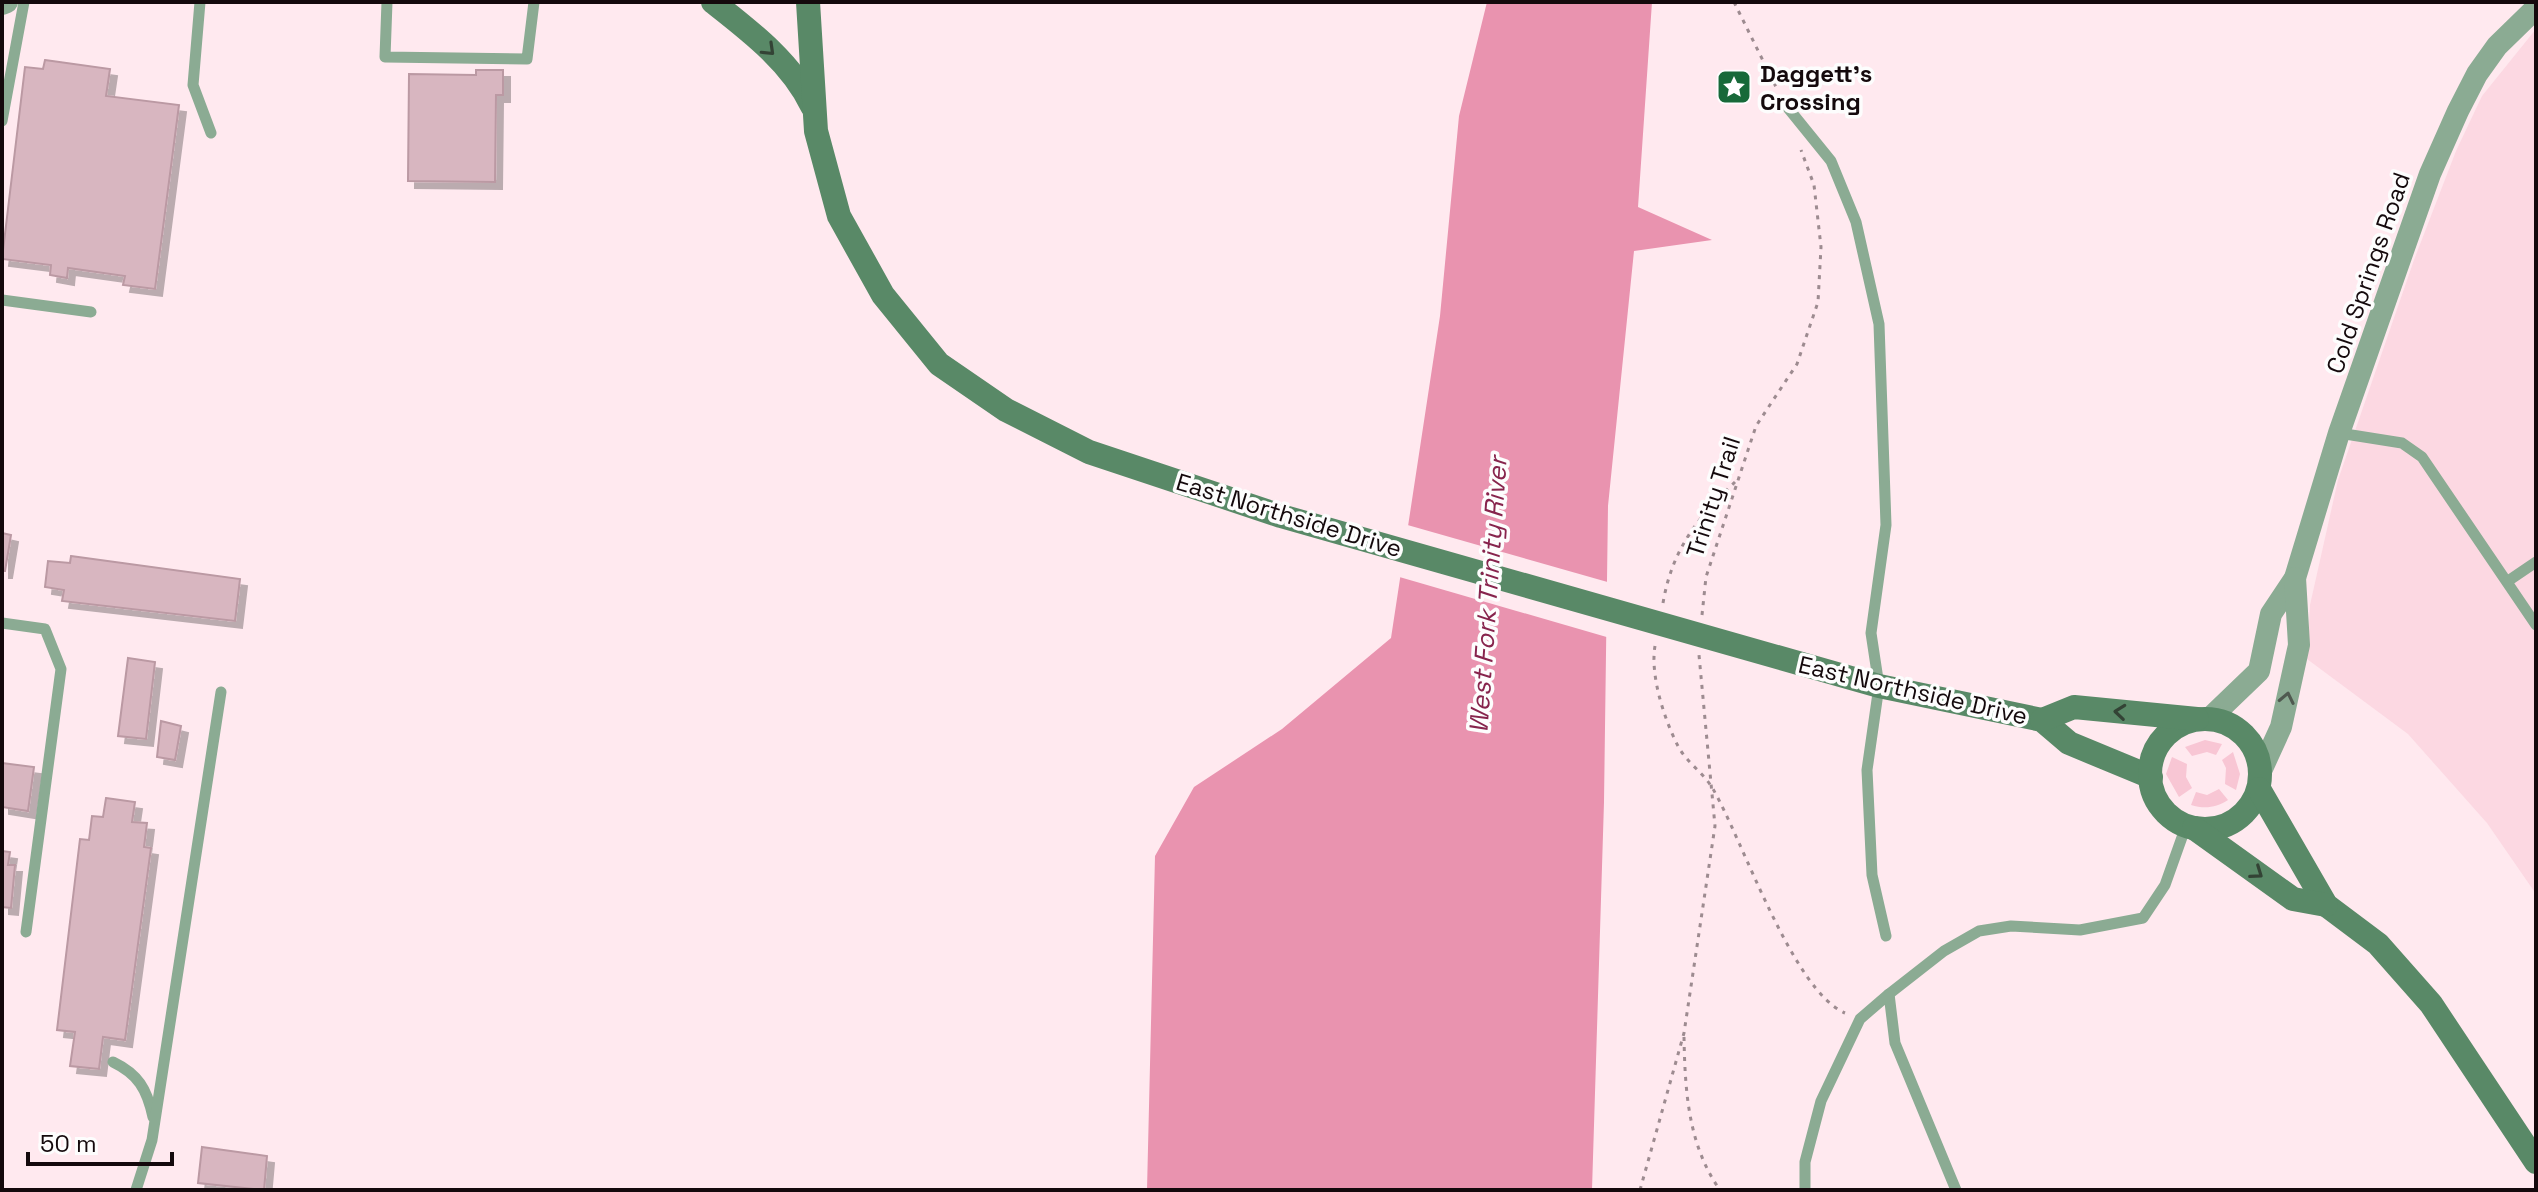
<svg xmlns="http://www.w3.org/2000/svg" width="2538" height="1192" viewBox="0 0 2538 1192" font-family="'Space Grotesk',sans-serif">
<style>
.built{fill:#fcd8e2}
.green{fill:#f8c6d4}
.water{fill:#e993af}
.pier{fill:#ffe9ef}
.building{fill:#d8b6c0;stroke:#bb99a3;stroke-width:2;filter:url(#shadow)}
.lines{fill:none;stroke-linecap:round;stroke-linejoin:round}
.path{stroke:#9d8b90;stroke-width:3;stroke-dasharray:4 6;stroke-linecap:butt}
.lane{stroke:#8bab93;stroke-width:11}
.street{stroke:#8bab93;stroke-width:22}
.secondary{stroke:#598967;stroke-width:24}
.oneway{stroke:#334335}
.oneway2{stroke:#505a50}
.labels{text-anchor:middle;dominant-baseline:central;stroke-width:7;stroke-linejoin:round;paint-order:stroke}
.poi-label{font-size:24px;font-weight:bold;fill:#14090c;stroke:#fdfdfd;text-anchor:start}
.street-label{font-size:24px;fill:#14090c;stroke:#fdfdfd}
.water-label{font-size:26px;font-style:italic;fill:#87244d;stroke:#fdfdfd}
</style>
<defs>
<filter id="shadow"><feDropShadow dx="7" dy="7" stdDeviation="0" flood-color="#0004"/></filter>
</defs>
<rect width="100%" height="100%" fill="#ffe9ef"/>
<path class="built" d="M2536,29V894L2487,823L2408,734L2307,659L2310,605L2338,480L2414,260L2456,151L2482,96Z"/>
<g class="green">
<path d="M2205,740L2222,744L2216,755L2207,752L2192,756L2185,747Z"/>
<path d="M2233,752L2240,774L2236,790L2225,784L2226,768L2222,760Z"/>
<path d="M2172,757L2187,764L2186,777L2192,788L2179,797L2166,774Z"/>
<path d="M2219,789L2228,800C2216,808 2204,809 2191,805L2196,792L2207,795Z"/>
</g>
<path class="water" d="M1487,2H1652L1638,207L1712,240L1634,251L1608,506L1604,802L1592,1190H1147L1155,856L1194,787L1282,729L1391,638L1440,316L1459,116Z"/>
<path class="pier" d="M1404,524L1611,583L1610,638L1396,576Z"/>
<g class="building">
<path d="M45,60L110,69L106,96L179,105L155,289L123,285L125,276L68,268L67,278L50,275L51,265L2,259L25,67L43,69Z"/>
<path d="M476,70H503V95H496L495,182L408,181L409,74L476,75Z"/>
<path d="M2,533L11,535L5,571H2Z"/>
<path d="M71,556L240,579L235,621L62,601L64,590L45,587L48,561L70,563Z"/>
<path d="M128,658L155,662L146,739L118,736Z"/>
<path d="M161,721L181,726L175,760L157,757Z"/>
<path d="M2,763L34,767L28,811L2,807Z"/>
<path d="M106,798L135,802L132,822L147,823L144,847L151,848L125,1040L103,1037L99,1069L70,1066L75,1032L57,1030L80,839L89,840L92,816L103,817Z"/>
<path d="M2,851L10,852L8,865H15L11,908L2,907Z"/>
<path d="M202,1147L267,1156L264,1190L198,1183Z"/>
</g>
<g class="lines">
<g class="path">
<path d="M1734,2L1778,91"/>
<path d="M1663,603C1672,550 1697,518 1735,482"/>
<path d="M1702,615L1706,577L1756,426L1797,364L1818,302L1821,247L1814,185L1801,150"/>
<path d="M1655,646C1650,675 1664,719 1678,746C1686,762 1704,773 1713,789C1743,841 1793,991 1845,1013"/>
<path d="M1684,1037C1685,1091 1688,1145 1720,1190"/>
<path d="M1640,1190L1684,1033L1715,826L1699,655"/>
</g>
<g class="lane">
<path d="M200,2L193,85L211,133"/>
<path d="M387,2L385,57L527,59L534,2"/>
<path d="M1784,103L1831,161L1856,222L1879,324L1886,525L1871,633L1879,686L1867,770L1872,875L1886,936"/>
<path d="M2,121L24,2"/>
<path d="M2,300L91,312"/>
<path d="M2339,433L2402,443L2422,457L2536,625"/>
<path d="M2508,581L2536,562"/>
<path d="M2,623L45,629L61,669L26,932"/>
<path d="M1889,994L1895,1043L1956,1190"/>
<path d="M113,1062C138,1074 147,1089 153,1117"/>
<path d="M136,1190L152,1140L221,692"/>
<path d="M1805,1190V1162L1821,1101L1860,1019L1889,994L1944,951L1979,931L2011,926L2080,930L2143,918L2165,885L2186,826"/>
</g>
<g class="street">
<path d="M2,4L7,2"/>
<path d="M2208,720L2259,671L2271,614L2295,578L2339,433L2430,174L2458,111L2477,74L2497,46L2536,8"/>
<path d="M2261,771L2281,727L2299,645L2295,578"/>
</g>
<g class="secondary">
<path d="M713,2C750,31 792,63 812,106"/>
<path d="M808,2L816,131L839,216L883,295L939,364L1006,410L1089,452L1281,516L1879,686L2042,720L2069,743L2151,777"/>
<circle cx="2205" cy="774" r="55"/>
<path d="M2042,720L2074,707L2197,719"/>
<path d="M2259,789L2326,905L2378,944L2431,1004L2536,1162"/>
<path d="M2194,828L2293,899L2326,905"/>
</g>
</g>
<defs><path id="oneway-chevron" d="M-2-3.5L2.5 0L-2 3.5" fill="none" stroke-width="1.6" stroke-linecap="round" stroke-linejoin="round" transform="scale(2)"/></defs>
<g class="oneway">
<use href="#oneway-chevron" transform="translate(769 50) rotate(44)"/>
<use href="#oneway-chevron" transform="translate(2120 712) rotate(-174)"/>
<use href="#oneway-chevron" transform="translate(2257 873) rotate(35)"/>
</g>
<use class="oneway2" href="#oneway-chevron" transform="translate(2287 698) rotate(-78)"/>
<defs>
<symbol id="sight-square" viewBox="-11 -11 22 22"><rect x="-9" y="-9" width="18" height="18" rx="4" fill="#176939" stroke="#fdfdfd"/><path d="M0-6L1.8-2.2L6-1.7L2.9 1.2L3.7 5.4L0 3.3L-3.7 5.4L-2.9 1.2L-6-1.7L-1.8-2.2Z" fill="#fff"/></symbol>
</defs>
<g fill-rule="evenodd">
<use href="#sight-square" x="1714" y="67" width="40" height="40"/>
</g>
<g class="labels">
<g class="poi-label">
<text x="1760" y="73">Daggett's<tspan x="1760" dy="28">Crossing</tspan></text>
</g>
<g class="street-label">
<text transform="translate(2368 273) rotate(-71)">Cold Springs Road</text>
<text transform="translate(1713 497) rotate(-72)">Trinity Trail</text>
<text transform="translate(1289 515) rotate(17)">East Northside Drive</text>
<text transform="translate(1913 690) rotate(13)">East Northside Drive</text>
</g>
<g class="water-label">
<text transform="translate(1488 595) rotate(-86)">West Fork Trinity River</text>
</g>
</g>
<rect width="2538" height="1192" fill="none" stroke="#14090c" stroke-width="8"/>
<path d="M28 1152v12h144v-12" fill="none" stroke="#14090c" stroke-width="4"/>
<text x="40" y="1152" font-size="24" fill="#14090c" stroke="#fdfdfd" stroke-width="6" paint-order="stroke">50 m</text>
</svg>
